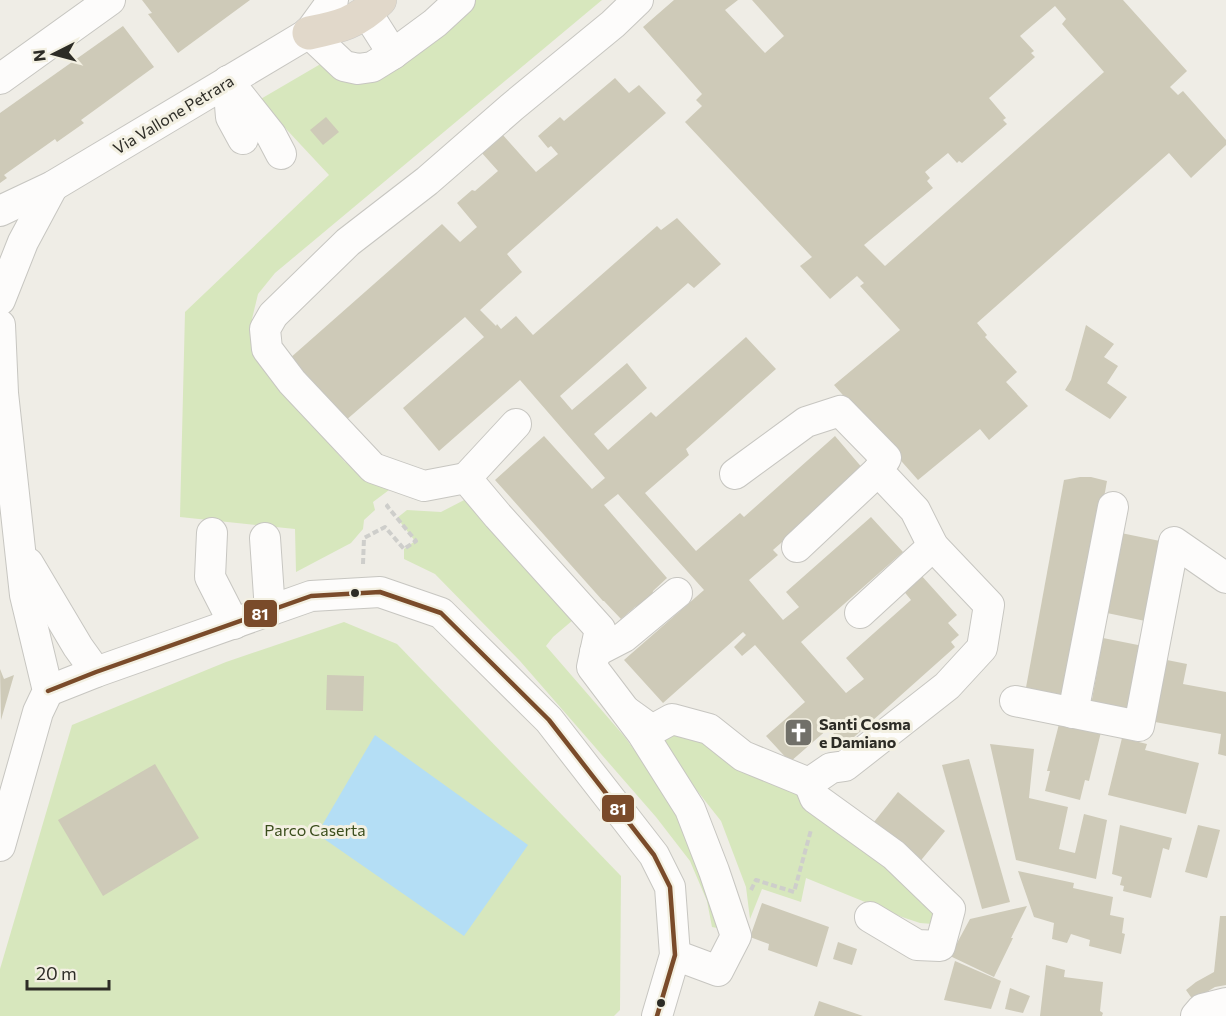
<svg xmlns="http://www.w3.org/2000/svg" width="1226" height="1016" viewBox="0 0 1226 1016" font-family="Commissioner,sans-serif">
<style>
.green{fill:#d7e7bd}
.water{fill:#b4def5}
.building{fill:#cecab8;fill-rule:evenodd}
.lines{fill:none;stroke-linecap:round;stroke-linejoin:round}
.minor-casing{stroke:#c7c6c1;stroke-width:32}
.highway-casing{stroke:#cbcac7;stroke-width:34}
.path{stroke:#cececb;stroke-width:4;stroke-dasharray:6 3;stroke-linecap:butt}
.minor{stroke:#fdfcfb;stroke-width:30}
.highway{stroke:#e1d8ca;stroke-width:33}
.bus-1-casing{stroke:#f3f0e2;stroke-width:9}
.bus-1{stroke:#7a4b2a;stroke-width:4.5}
.bus-dot{fill:#2d2c26;stroke:#f3f0e2;stroke-width:2}
.labels{text-anchor:middle;dominant-baseline:central;stroke-width:6;stroke-linejoin:round;paint-order:stroke}
.street-label{font-size:16px;fill:#2d2c26;stroke:#f3f0e2}
.poi-label{font-size:16px;font-weight:bold;fill:#2d2c26;stroke:#f3f0e2;text-anchor:start}
.park-label{font-size:16px;fill:#3a4d1b;stroke:#f3f0e2}
.line-badge{stroke:#f3f0e2;stroke-width:2}
.badge-label{font-size:16px;text-anchor:middle;font-weight:bold;fill:#fff}
</style>
<rect width="100%" height="100%" fill="#efede6"/>
<g class="green">
<path d="M469,0H602L275,273L258,294L252,319L255,347L268,374L345,462L389,490L373,502L375,510L364,520L363,529L351,543L296,572L295,529L180,517L185,312L329,175L259,100L324,62L349,76Z"/>
<path d="M470,497L573,620L553,637L546,646L624,736L684,817L722,929L712,927L707,901L690,861L656,817L520,661L435,574L404,559V549L415,541L397,518L407,510L441,512Z"/>
<path d="M344,622L397,644L621,876L620,1010L614,1016H0V969L72,725L226,662Z"/>
<path d="M669,729L709,738L798,794L923,894L934,907L933,924L920,923L902,917L806,878L801,902L762,889L750,919L746,887L721,821L665,750L664,739Z"/>
</g>
<path class="water" d="M375,735L528,845L464,936L317,834Z"/>
<g class="building">
<path d="M142,0H250L178,53L148,14L152,13Z"/>
<path d="M674,0H738L725,10L765,53L784,36L752,0H1123L1187,71L1170,87L1178,95L1183,91L1226,140V145L1191,178L1169,153L977,323L987,335L985,337L1017,372L1006,382L1028,406L989,440L980,429L918,480L834,385L900,330L860,286L864,283L857,276L830,299L800,266L812,257L810,255L685,122L702,106L696,100L702,94L643,27ZM1055,6L1066,19L1062,24L1104,72L885,266L864,245L933,188L927,181L930,178L925,172L948,153L957,163L959,161L962,163L1007,124L1003,120L1006,118L989,98L1035,57L1031,53L1034,51L1020,36Z"/>
<path d="M123,26L154,67L81,120L84,123L57,142L55,139L4,175L7,178L0,183V113Z"/>
<path d="M615,78L629,93L639,85L666,113L507,254L522,272L480,310L496,326L497,324L501,329L516,316L533,335L657,226L661,230L677,218L721,264L694,288L688,283L560,396L572,410L627,363L647,388L594,434L608,450L651,412L656,417L746,337L776,369L686,449L689,455L645,493L696,551L740,513L744,517L835,436L864,470L773,550L778,555L749,580L783,620L799,607L786,592L871,517L903,552L801,642L846,693L864,679L846,658L911,600L902,589L920,574L957,615L948,623L959,635L951,642L955,647L844,746L829,728L790,762L766,736L805,702L755,645L742,656L734,647L746,635L743,632L663,703L624,660L704,590L618,494L604,505L667,578L653,591L652,597L642,604L635,607L621,619L604,601H603L495,480L544,436L592,489L605,478L520,380L439,451L403,408L484,337L465,317L345,421L289,359L442,224L460,242L477,227L457,203L472,190L475,191L498,171L481,152L502,134L536,172L558,154L551,146L548,148L538,136L560,117L564,121Z"/>
<path d="M326,117L339,132L323,145L310,130Z"/>
<path d="M1086,325L1114,344L1104,357L1118,366L1107,383L1127,397L1110,419L1065,390L1071,380Z"/>
<path d="M1080,477H1091L1107,481L1067,701L1025,693L1064,480Z"/>
<path d="M1121,533L1165,542L1150,622L1107,613Z"/>
<path d="M1103,638L1143,646L1132,713L1091,705Z"/>
<path d="M1167,660L1187,664L1183,684L1226,692V756L1218,754L1221,734L1155,722Z"/>
<path d="M0,669L4,679L14,675L1,720Z"/>
<path d="M327,675L364,676L363,711L326,710Z"/>
<path d="M1059,724L1101,732L1089,781L1085,780L1080,800L1045,791L1050,771H1047Z"/>
<path d="M1122,738L1147,744L1145,750L1199,763L1186,814L1108,795Z"/>
<path d="M990,744L1034,749L1029,798L1068,807L1059,849L1075,853L1084,814L1107,820L1096,879L1016,860Z"/>
<path d="M969,759L1010,902L982,909L942,765Z"/>
<path d="M155,764L199,838L103,896L58,820Z"/>
<path d="M898,792L945,831L913,870L866,832Z"/>
<path d="M1120,825L1172,838L1169,850L1163,848L1151,898L1123,891L1124,886L1120,885L1122,877L1112,874Z"/>
<path d="M1198,825L1220,830L1207,878L1185,872Z"/>
<path d="M1018,871L1074,883L1073,888L1113,897L1110,915L1124,918L1122,933L1125,934L1121,954L1089,946L1090,940L1071,934L1067,943L1052,939L1054,923L1034,917Z"/>
<path d="M762,903L829,927L817,967L768,950L769,944L750,937Z"/>
<path d="M1027,906L1011,938H1013L994,977L950,956L970,919Z"/>
<path d="M1220,916H1226V985L1215,987L1193,1000L1186,990L1196,982L1214,972Z"/>
<path d="M838,942L857,949L852,965L833,959Z"/>
<path d="M955,961L1001,981L991,1009L944,1000Z"/>
<path d="M1046,965L1065,970L1064,977L1103,982L1100,1011L1103,1013L1102,1016H1040Z"/>
<path d="M1010,988L1030,996L1023,1013L1005,1009Z"/>
<path d="M819,1001L863,1016H814Z"/>
</g>
<g class="lines">
<defs>
<g id="minor">
<path d="M638,0L613,24L512,107L427,181L348,242L273,315L265,329L267,349L292,382L373,468L424,486L466,478L498,516L600,629L592,667L642,733L690,809L714,871L736,936L718,971L675,955"/>
<path d="M367,13L393,54L435,23L460,0"/>
<path d="M309,33L344,66L358,69L372,67L393,54"/>
<path d="M0,79L110,0"/>
<path d="M228,81L271,135L281,154"/>
<path d="M228,81L231,117L243,139"/>
<path d="M0,211L53,186L309,33L333,0"/>
<path d="M0,300L23,242L53,186"/>
<path d="M0,325L3,393L25,595L48,691L38,712L0,846"/>
<path d="M466,478L516,424"/>
<path d="M212,533L210,577L234,624"/>
<path d="M265,538L270,611"/>
<path d="M797,547L878,471"/>
<path d="M28,563L78,647L96,672"/>
<path d="M860,613L933,546"/>
<path d="M595,652L624,637L677,593"/>
<path d="M48,691L96,672L311,596L380,592L441,613L549,720L654,855L670,887L675,955L657,1016"/>
<path d="M1015,701L1139,726L1174,542L1226,578"/>
<path d="M627,712L652,730L672,719L709,729L743,756L809,783L831,768L845,766L947,686L982,648L989,605L933,546L915,510L878,471L886,458L840,411L806,422L735,474"/>
<path d="M1073,713L1113,507"/>
<path d="M809,783L815,798L894,855L950,909L940,946L917,945L870,917"/>
<path d="M1196,1016L1202,1009L1226,1003"/>
</g>
<path id="highway" d="M309,33C339,27 357,23 380,0"/>
</defs>
<use href="#minor" class="minor-casing"/>
<use href="#highway" class="highway-casing"/>
<g class="path">
<path d="M363,564L364,538L385,527L404,549L416,541L387,506L391,503"/>
<path d="M751,890L756,880L794,892L811,830"/>
</g>
<use href="#minor" class="minor"/>
<use href="#highway" class="highway"/>
<defs>
<path id="bus-1" d="M48,691L96,672L311,596L380,592L441,613L549,720L654,855L670,887L675,955L657,1016"/>
</defs>
<use href="#bus-1" class="bus-1-casing"/>
<use href="#bus-1" class="bus-1"/>
</g>
<defs>
<symbol id="church-square" viewBox="-11 -11 22 22"><rect x="-9" y="-9" width="18" height="18" rx="4" fill="#717069" stroke="#f3f0e2"/><path d="M-1.2-6h2.4v3.5h3.3v2.4h-3.3V6h-2.4V-.1h-3.3v-2.4h3.3Z" fill="#fff"/></symbol>
</defs>
<g fill-rule="evenodd">
<use href="#church-square" x="782" y="716" width="33" height="33"/>
</g>
<g class="bus-dot">
<circle cx="355" cy="593" r="5"/>
<circle cx="661" cy="1003" r="5"/>
</g>
<g class="labels">
<g class="street-label">
<text transform="translate(173 114) rotate(-31)">Via Vallone Petrara</text>
</g>
<g class="poi-label">
<text x="819" y="723">Santi Cosma<tspan x="819" dy="18">e Damiano</tspan></text>
</g>
<g class="park-label">
<text x="315" y="829">Parco Caserta</text>
</g>
</g>
<g class="line-badge">
<rect x="243" y="599" width="35" height="29" rx="6" fill="#7a4b2a"/>
<rect x="601" y="794" width="34" height="29" rx="6" fill="#7a4b2a"/>
</g>
<g class="badge-label">
<text x="260" y="620">81</text>
<text x="618" y="815">81</text>
</g>
<g transform="translate(54 54) rotate(264)" stroke="#f3f0e2" stroke-width="4.5" paint-order="stroke">
<path d="M0-4.5L10 22L0 15L-10 22Z" fill="#2d2c26"/>
<text y="-9" font-size="16" font-weight="bold" text-anchor="middle" fill="#2d2c26">N</text>
</g>
<path d="M27 980v9h82v-9" fill="none" stroke="#2d2c26" stroke-width="3"/>
<text x="36" y="980" font-size="18" fill="#2d2c26" stroke="#f3f0e2" stroke-width="4.5" paint-order="stroke">20 m</text>
</svg>
